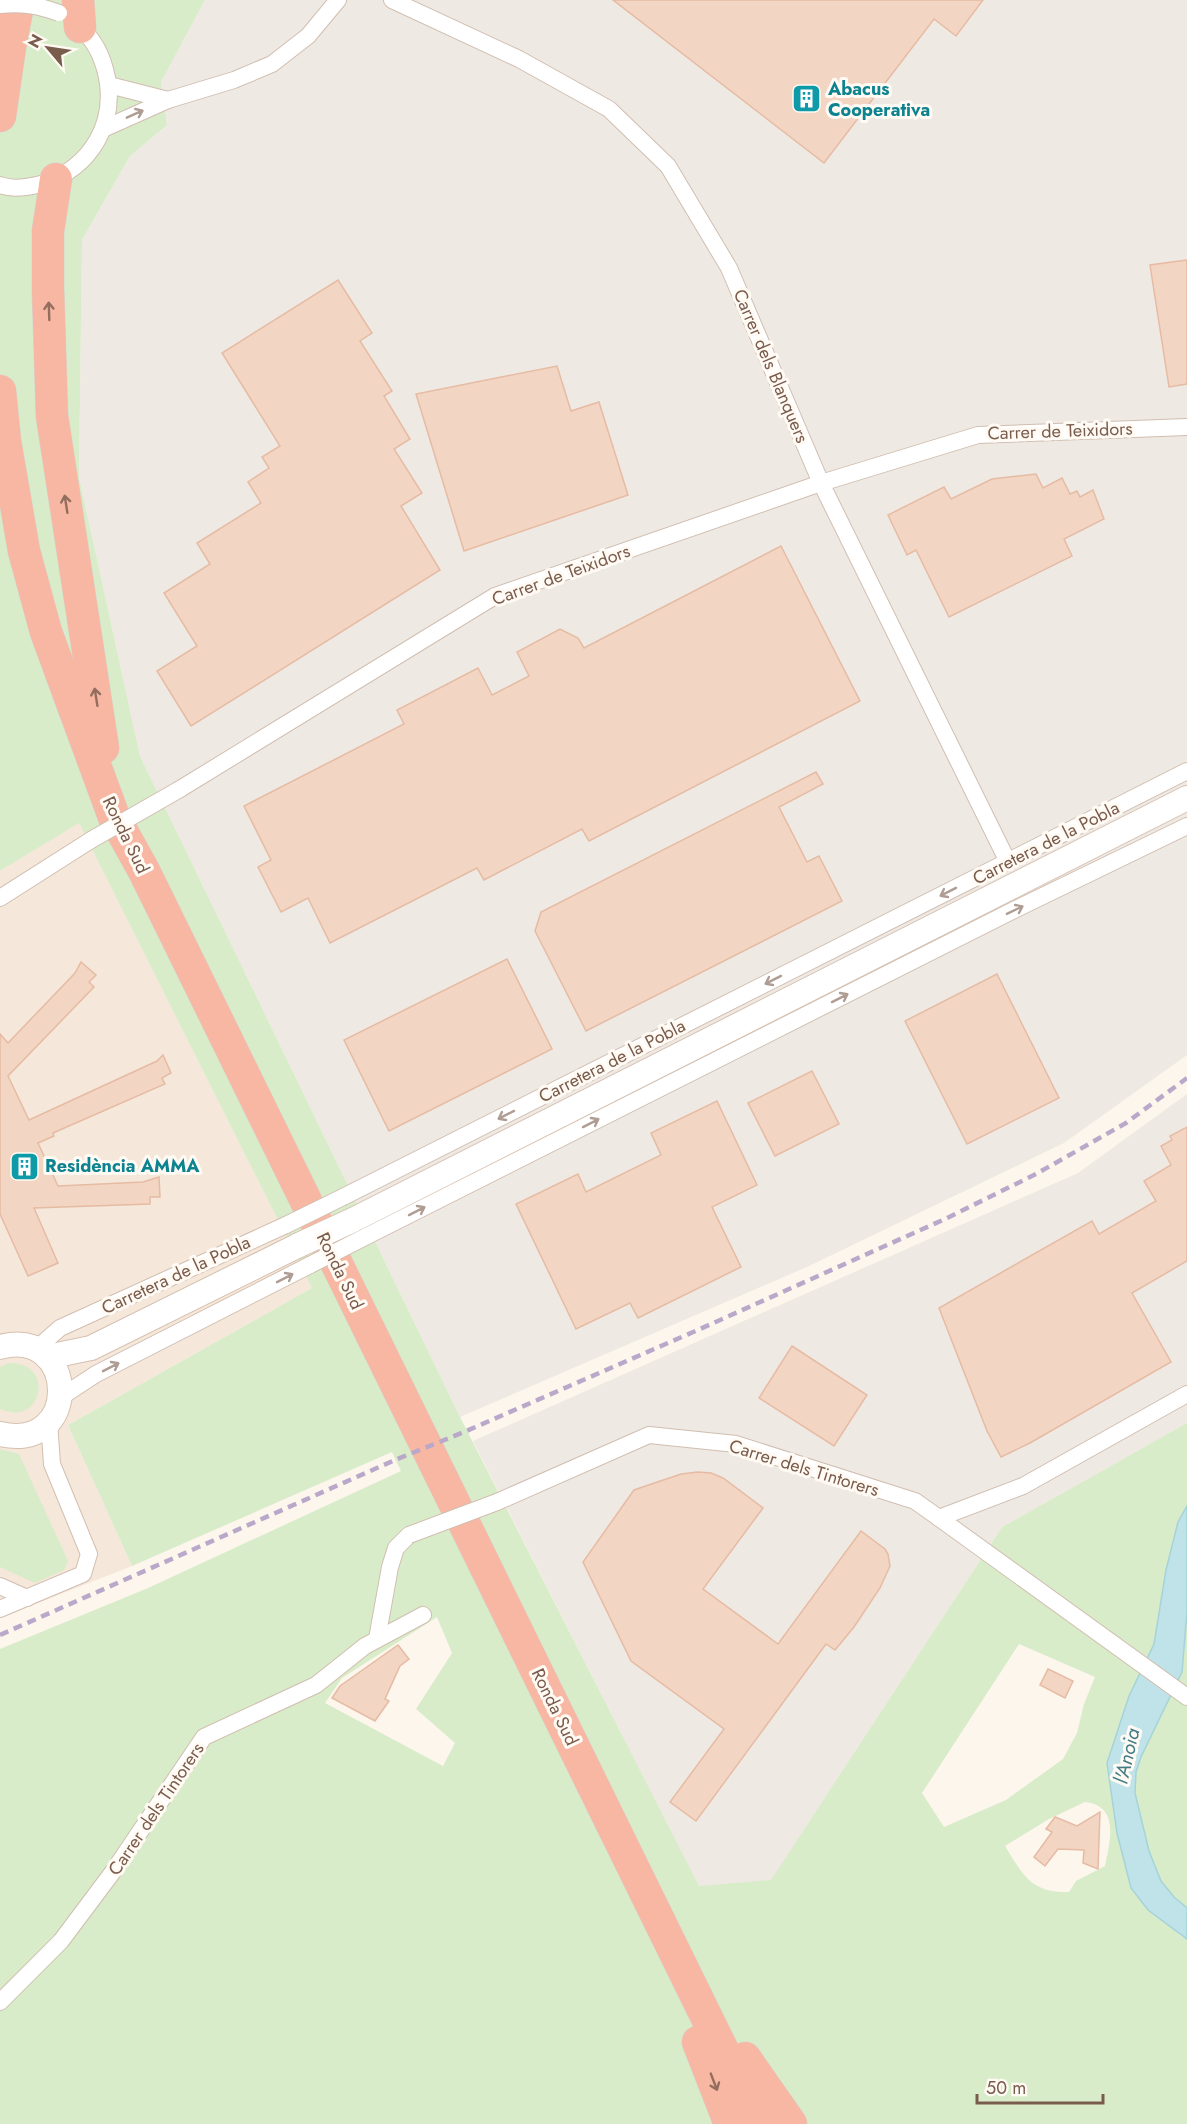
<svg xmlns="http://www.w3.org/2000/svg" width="1187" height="2124" viewBox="0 0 1187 2124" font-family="Jost,sans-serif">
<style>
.residential{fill:#f5e8da}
.industrial{fill:#efe9e4}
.green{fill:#d8ecc9;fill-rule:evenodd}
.water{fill:#bfe3e8;stroke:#a5d3da;stroke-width:1.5}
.building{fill:#f3d5c3;stroke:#e6bba3;stroke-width:1.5}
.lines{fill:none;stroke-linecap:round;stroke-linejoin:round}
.street-casing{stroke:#d1beb0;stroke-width:18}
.secondary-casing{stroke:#d6c0b0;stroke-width:26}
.highway-casing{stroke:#dad1cd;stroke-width:33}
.street{stroke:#fff;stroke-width:16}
.secondary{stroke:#fff;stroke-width:24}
.highway{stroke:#f7b7a3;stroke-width:32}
.rail{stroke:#b9a8c9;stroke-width:4.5;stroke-dasharray:9 6;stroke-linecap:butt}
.street-bridge-casing{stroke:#d1beb0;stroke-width:18;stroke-linecap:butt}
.secondary-bridge-casing{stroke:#d6c0b0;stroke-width:26;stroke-linecap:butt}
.street-bridge{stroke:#fff;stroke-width:16}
.secondary-bridge{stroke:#fff;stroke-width:24}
.oneway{stroke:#af9d94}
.oneway2{stroke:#936e5e}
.labels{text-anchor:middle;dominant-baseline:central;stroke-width:6;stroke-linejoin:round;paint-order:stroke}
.culture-label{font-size:18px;font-weight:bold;fill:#0d838f;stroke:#fffaf3;text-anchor:start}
.street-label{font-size:18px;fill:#7a5c4d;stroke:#fffaf3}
.water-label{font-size:20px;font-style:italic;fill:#437c86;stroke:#fffaf3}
</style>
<rect width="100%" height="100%" fill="#fdf6ec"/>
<path class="residential" d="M79,822L312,1288L68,1425L132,1566L0,1618V871Z"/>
<g class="industrial">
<path d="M205,0H1187V1055L1064,1143L807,1267L460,1417L140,756L79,477L82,240L130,156L167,125L161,82Z"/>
<path d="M1187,1094V1423L1002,1527L771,1881L699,1887L473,1441L1078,1173Z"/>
</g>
<g class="green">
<path d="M0,0H205L161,82L167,125L130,156L82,240L79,477L140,756L460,1417L699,1886L771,1880L1002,1527L1187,1423V1506L1178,1522L1166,1570L1154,1644L1129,1696L1107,1763L1117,1833L1131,1888L1181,1936L1187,1939V2124H0V1649L148,1588L401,1471L392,1452L132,1566L68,1425L312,1288L79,823L0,871ZM437,1617L452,1653L416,1709L455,1743L443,1766L325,1703L342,1678ZM1019,1644L1095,1677L1084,1704L1077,1733L1063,1759L1006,1800L944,1827L922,1793ZM1085,1802C1120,1806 1110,1841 1105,1866L1076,1881L1069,1892C1031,1893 1023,1875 1005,1846L1049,1819Z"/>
<path d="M8,1363C56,1361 43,1428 0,1409V1367Z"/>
<path d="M0,1449L19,1454L68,1561L64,1570L35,1583L0,1567Z"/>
<path d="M1187,1612V1908L1174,1897L1161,1881L1149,1851L1135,1793L1136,1772L1141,1757L1182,1672Z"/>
</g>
<path class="water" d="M1187,1506V1612L1182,1672L1141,1757L1136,1772L1135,1793L1149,1851L1161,1881L1174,1897L1187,1908V1939L1148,1910L1131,1888L1117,1833L1107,1763L1129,1696L1154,1644L1166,1570L1178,1522Z"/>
<g class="building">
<path d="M613,0H983L956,36L934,19L824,163Z"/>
<path d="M1187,260V384L1169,387L1150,265Z"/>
<path d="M338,280L372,333L360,341L392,391L384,396L410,439L394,449L422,493L401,506L440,570L191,726L157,671L197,646L164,593L210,564L197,543L261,503L248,482L269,468L262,457L280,446L222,353Z"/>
<path d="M557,366L571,411L599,402L628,495L464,551L416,394Z"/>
<path d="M1036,474L1043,488L1062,478L1070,494L1077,491L1080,497L1093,490L1104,519L1064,539L1072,556L949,617L916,550L907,555L888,515L944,487L951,499L992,479Z"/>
<path d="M781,546L860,701L589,841L582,829L484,880L477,868L330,943L308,898L281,912L258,867L271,860L244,806L404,724L397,710L478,668L492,695L529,676L517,652L560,629L578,638L584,648Z"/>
<path d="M816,772L823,784L779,807L807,862L819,856L842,901L586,1031L535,931L541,912Z"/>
<path d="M507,959L552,1049L389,1131L344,1040Z"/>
<path d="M81,962L96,975L89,982L94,987L8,1076L29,1120L157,1061L163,1055L171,1073L162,1078L165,1084L53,1133L54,1136L38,1143L58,1186L143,1182L159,1177L160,1197H150V1204L34,1208L58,1263L28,1276L0,1214V1034L8,1043L75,973Z"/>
<path d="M997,974L1059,1098L967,1144L905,1021Z"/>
<path d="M812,1071L839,1124L775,1156L748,1103Z"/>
<path d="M717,1101L757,1185L712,1207L741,1267L638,1318L630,1303L576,1329L516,1204L578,1174L586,1192L661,1155L651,1133Z"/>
<path d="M1187,1127V1261L1132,1293L1171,1362L1030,1443L1001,1457L987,1431L939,1308L1092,1221L1099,1234L1156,1201L1144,1181L1171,1165L1161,1146L1172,1140L1170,1136Z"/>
<path d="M792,1346L867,1395L834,1446L759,1398Z"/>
<path d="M698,1472L711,1473L723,1478L763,1508L703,1589L778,1644L861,1531L885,1549L888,1554L890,1566L880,1588L854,1627L835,1650L826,1644L696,1821L670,1802L724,1729L631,1661L583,1562L634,1490L681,1474Z"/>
<path d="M398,1645L409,1659L400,1666L385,1699L389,1701L375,1721L332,1698L340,1686Z"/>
<path d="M1048,1669L1073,1681L1065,1698L1040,1685Z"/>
<path d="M1100,1812L1098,1869L1083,1863L1084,1850L1058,1849L1045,1866L1034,1857L1052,1832L1046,1829L1055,1817L1077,1826Z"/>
</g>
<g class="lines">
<defs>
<g id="street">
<path d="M392,0L519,59L609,109L668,166L729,268L821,483L1008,862"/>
<path d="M109,85L168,100"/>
<path d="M103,129L168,100L234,80L272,64L308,36L338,0"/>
<path d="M0,185C12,190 29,187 41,184C92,168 119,121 105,69C100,51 90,34 75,24"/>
<path d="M180,789L495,596L821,483L978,435L1187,427"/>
<path d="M0,898L91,840"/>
<path d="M343,1197L1187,771"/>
<path d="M365,1237L1016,909L1187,826"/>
<path d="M36,1349L60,1328L286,1225"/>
<path d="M61,1397L96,1374L310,1265"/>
<path d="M497,1502L649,1435L736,1444L915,1501L939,1518L1023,1486L1187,1394"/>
<path d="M939,1518L1187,1697"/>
<path d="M0,1586L27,1598"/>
<path d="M0,1609L83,1574L89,1554L52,1464L49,1422"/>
<path d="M377,1639L390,1567L396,1548L409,1535"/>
<path d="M0,2002L61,1941L112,1873L204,1737L316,1685L365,1646L423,1615"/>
</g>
<g id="secondary">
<path d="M353,1220L1187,798"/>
<path d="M0,1347C78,1326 82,1453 0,1434"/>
<path d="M47,1357L91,1348L299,1245"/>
</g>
<g id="highway">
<path d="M78,0L80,27"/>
<path d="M0,116L10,47L19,0"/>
<path d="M56,179L48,231V289L52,416L103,748"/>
<path d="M0,391L5,441L24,551L46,632L114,817L144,871L759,2124"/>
<path d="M698,2042L730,2124"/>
<path d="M745,2058L791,2124"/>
</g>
</defs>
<use href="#street" class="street-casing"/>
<use href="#secondary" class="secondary-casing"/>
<use href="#highway" class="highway-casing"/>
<use href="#street" class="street"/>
<use href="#secondary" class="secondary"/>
<use href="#highway" class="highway"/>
<path class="rail" d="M0,1635L395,1460L464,1432L700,1329L945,1219L1036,1174L1126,1123L1187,1078"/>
<defs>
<g id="street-bridge">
<path d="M0,5C22,3 38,5 59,13"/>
<path d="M91,840L180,789"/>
<path d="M286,1225L343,1197"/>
<path d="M310,1265L365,1237"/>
<path d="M409,1535L497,1502"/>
</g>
<path id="secondary-bridge" d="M299,1245L353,1220"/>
</defs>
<use href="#street-bridge" class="street-bridge-casing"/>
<use href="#secondary-bridge" class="secondary-bridge-casing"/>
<use href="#street-bridge" class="street-bridge"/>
<use href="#secondary-bridge" class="secondary-bridge"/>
</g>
<defs><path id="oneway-shaft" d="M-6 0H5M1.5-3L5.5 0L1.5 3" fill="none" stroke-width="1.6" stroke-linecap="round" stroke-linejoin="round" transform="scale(1.5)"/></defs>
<g class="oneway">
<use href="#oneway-shaft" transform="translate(135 114) rotate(-24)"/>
<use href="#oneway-shaft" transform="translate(948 892) rotate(153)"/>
<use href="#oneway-shaft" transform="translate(1015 910) rotate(-26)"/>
<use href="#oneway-shaft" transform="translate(773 980) rotate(153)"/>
<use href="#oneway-shaft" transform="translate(840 998) rotate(-27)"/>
<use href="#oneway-shaft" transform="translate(506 1115) rotate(153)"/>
<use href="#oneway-shaft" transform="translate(591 1123) rotate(-27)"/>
<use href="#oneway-shaft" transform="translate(417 1211) rotate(-27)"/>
<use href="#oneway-shaft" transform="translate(285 1278) rotate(-27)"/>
<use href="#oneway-shaft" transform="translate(111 1367) rotate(-27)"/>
</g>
<g class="oneway2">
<use href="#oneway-shaft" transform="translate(49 311) rotate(-92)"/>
<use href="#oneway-shaft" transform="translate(66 504) rotate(-99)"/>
<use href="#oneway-shaft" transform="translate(96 697) rotate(-99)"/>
<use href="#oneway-shaft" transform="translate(714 2082) rotate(69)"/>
</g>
<defs>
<symbol id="building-square" viewBox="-11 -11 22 22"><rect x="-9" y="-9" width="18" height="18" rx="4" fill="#0f9aa8" stroke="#fffaf3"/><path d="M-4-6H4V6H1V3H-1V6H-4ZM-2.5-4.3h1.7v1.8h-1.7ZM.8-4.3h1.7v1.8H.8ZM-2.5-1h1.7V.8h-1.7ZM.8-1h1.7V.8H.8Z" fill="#fff"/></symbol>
</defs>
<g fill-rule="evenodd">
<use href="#building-square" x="790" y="82" width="33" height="33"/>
<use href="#building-square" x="8" y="1150" width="33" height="33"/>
</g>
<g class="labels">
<g class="culture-label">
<text x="828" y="89">Abacus<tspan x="828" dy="21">Cooperativa</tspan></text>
<text x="45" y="1166">Residència AMMA</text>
</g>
<g class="street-label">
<text transform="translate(771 366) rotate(67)">Carrer dels Blanquers</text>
<text transform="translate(1060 431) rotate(-2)">Carrer de Teixidors</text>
<text transform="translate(561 575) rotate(-20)">Carrer de Teixidors</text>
<text transform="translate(126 835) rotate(64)">Ronda Sud</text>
<text transform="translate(1046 843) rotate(-27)">Carretera de la Pobla</text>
<text transform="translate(612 1061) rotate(-27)">Carretera de la Pobla</text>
<text transform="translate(340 1271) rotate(64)">Ronda Sud</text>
<text transform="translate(176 1275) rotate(-25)">Carretera de la Pobla</text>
<text transform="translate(804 1468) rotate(17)">Carrer dels Tintorers</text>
<text transform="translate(555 1707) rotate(64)">Ronda Sud</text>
<text transform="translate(156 1809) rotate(-56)">Carrer dels Tintorers</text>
</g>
<g class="water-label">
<text transform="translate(1127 1756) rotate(-77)">l'Anoia</text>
</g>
</g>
<g transform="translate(48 48) rotate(299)" stroke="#fffaf3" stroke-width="4.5" paint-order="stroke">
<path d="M0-4.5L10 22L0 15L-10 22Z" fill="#7a5c4d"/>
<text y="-9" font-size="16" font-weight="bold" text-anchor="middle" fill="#7a5c4d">N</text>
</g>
<path d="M977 2094v9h126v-9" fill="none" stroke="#7a5c4d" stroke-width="3"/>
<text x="986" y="2094" font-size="18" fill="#7a5c4d" stroke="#fffaf3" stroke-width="4.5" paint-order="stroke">50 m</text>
</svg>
